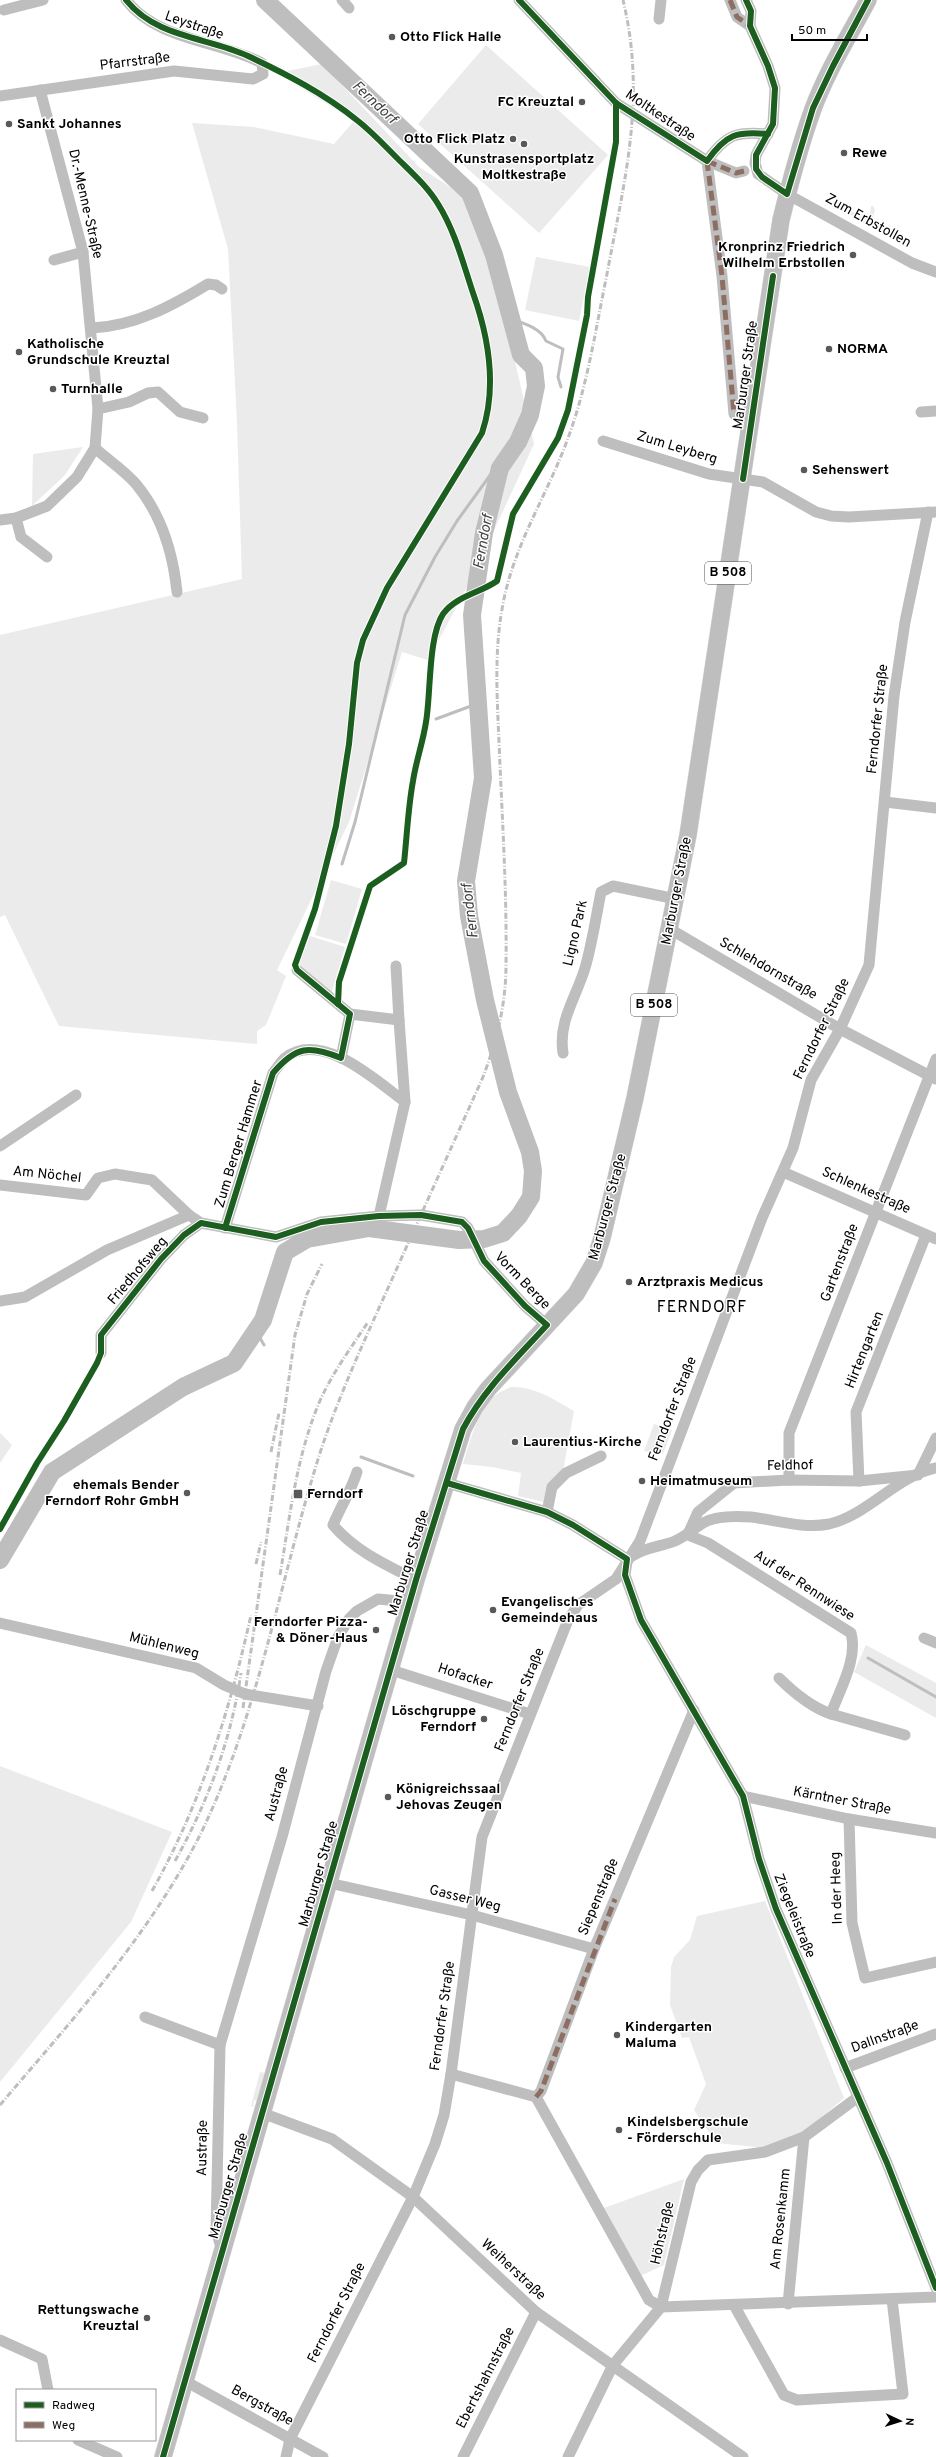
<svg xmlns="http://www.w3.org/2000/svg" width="936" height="2457" viewBox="0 0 936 2457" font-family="Overpass,sans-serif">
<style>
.green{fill:#ebebeb}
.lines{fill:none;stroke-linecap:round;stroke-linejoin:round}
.stream{stroke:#bebebe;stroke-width:3}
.river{stroke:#bebebe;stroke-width:18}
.primary-casing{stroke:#dbdbdb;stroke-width:18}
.minor{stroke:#bebebe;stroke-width:11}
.primary{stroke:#bebebe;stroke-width:17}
.rail{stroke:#bebebe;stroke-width:3;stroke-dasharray:6 2 1 2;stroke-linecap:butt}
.quiet{stroke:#8d6e63;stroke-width:5;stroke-dasharray:10 5;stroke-linecap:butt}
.cycleway-casing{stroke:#fff;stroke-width:8}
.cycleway{stroke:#1b5e20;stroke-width:6}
.poi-dot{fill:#595959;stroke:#fff;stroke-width:1.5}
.labels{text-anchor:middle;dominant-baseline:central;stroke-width:3;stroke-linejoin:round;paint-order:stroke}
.shield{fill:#fff;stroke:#4c4c4c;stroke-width:1}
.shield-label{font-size:13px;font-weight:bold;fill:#000}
.street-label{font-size:14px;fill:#000;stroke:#fff}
.poi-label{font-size:14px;font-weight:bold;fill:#000;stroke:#fff;text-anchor:start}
.water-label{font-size:15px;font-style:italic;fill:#434343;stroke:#fff}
.quarter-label{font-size:16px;letter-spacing:1px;fill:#000;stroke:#fff}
</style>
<rect width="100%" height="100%" fill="#fff"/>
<g class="green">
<path d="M486,45L608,155L539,233L418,124Z"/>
<path d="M322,64L419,167L466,197L491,257L534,444L473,576L428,660L402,652L349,822L277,970L286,976L266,1025L257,1031V1044L59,1026L5,915L0,917V635L242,579L237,422L228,249L192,123L254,127L334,144L354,121L277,73Z"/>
<path d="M835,204L847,211L870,215L871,206H873L875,210L872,220L866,225Z"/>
<path d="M536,257L590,267L579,321L525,310Z"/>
<path d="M83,447L65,475L32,506L33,454Z"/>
<path d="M331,880L362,889L346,944L315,935Z"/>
<path d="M310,936L345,947L331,994L300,969V960Z"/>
<path d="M511,1387C534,1386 555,1400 574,1411L563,1471L549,1482L544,1502L518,1496L521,1473L492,1467L463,1464C469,1444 479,1406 497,1394C501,1391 506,1389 511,1387Z"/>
<path d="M654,1424L672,1430L663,1454L644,1451Z"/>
<path d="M0,1433L12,1445L0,1463Z"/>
<path d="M866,1645L936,1683V1718L854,1672Z"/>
<path d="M0,1766L172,1832L131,1922L0,2082Z"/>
<path d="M765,1901L844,2098L801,2135L766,2148L716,2143L694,2110L706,2084L689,2037L682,2038L670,2005L671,1967L674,1957L690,1940L697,1916Z"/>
<path d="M260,2072L265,2073L257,2101L254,2100L253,2105L255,2107L251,2106Z"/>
<path d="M684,2179L664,2265L640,2276L604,2208Z"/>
</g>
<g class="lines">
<g class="stream">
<path d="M511,319C523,323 541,328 546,341L563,349L558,377L561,387"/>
<path d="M436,719L471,706L479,698"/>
<path d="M342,864L355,822L405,615L435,557L457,521L491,474L500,468"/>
<path d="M256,1331L264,1345"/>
<path d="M361,1457L413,1476"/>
<path d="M868,1658L936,1697"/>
</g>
<path class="river" d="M0,1560L52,1472L183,1387L234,1363L263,1320L285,1252L307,1239L369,1228L459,1240L484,1239L503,1233L519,1216L531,1197L533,1171L530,1152L508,1092L485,1000L469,916L466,881L483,778L472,615L484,533L500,468L518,442L530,415L536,386L534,368L521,355L494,255L470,193L265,0"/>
<defs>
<path id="primary" d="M163,2457L416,1580L463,1429L475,1407L488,1389L576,1294L594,1263L602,1238L635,1098L688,835L781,220C790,183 800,145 813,109C827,71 849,36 868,0"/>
</defs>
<use href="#primary" class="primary-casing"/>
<g class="minor">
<path d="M342,0L349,8"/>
<path d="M519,0L616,103L707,161C726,134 737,131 768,134"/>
<path d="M730,0L737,17L750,26L768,66L775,88L773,124L756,155L755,163L758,174L787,194L912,263L936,272"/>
<path d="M746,0L751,11L750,26"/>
<path d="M4,10L43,0"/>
<path d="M659,19L661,0"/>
<path d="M0,96L174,71L253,79L263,74L262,63C218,40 158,41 126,0"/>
<path d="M707,161L722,276L734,414"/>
<path d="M707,161L736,173L744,171"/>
<path d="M54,260L83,252"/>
<path d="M92,328C135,326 172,306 208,284L216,285L222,289"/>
<path d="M98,409L129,402L148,393L158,392L180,412L203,418"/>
<path d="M921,412L936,411"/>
<path d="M603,441L709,474L763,482L816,512L831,516L849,517L936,512"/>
<path d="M95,448C108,460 125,471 136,484C161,514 173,553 177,592"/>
<path d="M16,518L21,537L47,557"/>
<path d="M0,520L16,518L47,506L77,477L95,448L98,409L83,252L40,90"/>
<path d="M885,802L936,808"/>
<path d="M670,929L840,1029L936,1079"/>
<path d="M396,966L399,1020"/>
<path d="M297,970L350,1014L399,1020L405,1102L379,1216"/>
<path d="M563,1053C558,1021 576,998 585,968C592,944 596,917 601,892L613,886L676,899"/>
<path d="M341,1058L350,1014"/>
<path d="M0,1146L76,1095"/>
<path d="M783,1172L936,1239"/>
<path d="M0,1185L86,1195L98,1178L115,1174L152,1180L189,1215"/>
<path d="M225,1228L273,1073C277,1068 281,1062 285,1058C321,1029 377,1081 405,1102"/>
<path d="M0,1301L25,1297L107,1250L189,1215L201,1223L276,1237L321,1222L379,1216L421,1215L462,1222L468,1228L484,1261L525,1306L547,1325"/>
<path d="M101,1353V1335L161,1259L184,1235L201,1223"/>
<path d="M357,1472C351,1491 341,1506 333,1525C355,1551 386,1565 416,1580"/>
<path d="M789,1480V1433L936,1059"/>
<path d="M859,1481L856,1412L926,1235"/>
<path d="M447,1483L547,1512L573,1525L627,1559"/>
<path d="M547,1512L552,1487L566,1473L601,1456"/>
<path d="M688,1534L698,1512L734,1483L789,1480L859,1481L918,1475L936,1438"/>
<path d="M688,1535L708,1543L851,1633C858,1659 840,1689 831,1714L905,1735"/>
<path d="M632,1556C646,1547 660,1547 675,1541C686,1536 693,1529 703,1523C715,1516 737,1516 751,1517C776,1520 803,1529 829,1524C868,1515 896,1476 936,1468"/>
<path d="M627,1562L625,1575L641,1620L743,1796L759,1859L776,1909L887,2163L936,2288"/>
<path d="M0,1623L196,1668L224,1685L245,1694L318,1706"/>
<path d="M924,1638L936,1643"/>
<path d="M391,1670L530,1714"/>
<path d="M779,1678C794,1693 811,1707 831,1714"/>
<path d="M743,1796L849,1819L936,1833"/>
<path d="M849,1819L852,1923L865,1978L936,1962"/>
<path d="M329,1883L472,1915L594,1949"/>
<path d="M145,2017L220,2045"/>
<path d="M845,2068L936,2034"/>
<path d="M451,2074L536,2097L649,2300L661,2307L936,2297"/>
<path d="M536,2097L541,2091L594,1949L694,1710"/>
<path d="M262,2113L332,2139L413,2197L536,2312L743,2457"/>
<path d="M222,2250L216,2231L220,2045L282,1837L326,1671L338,1637L349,1619L357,1611L378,1599L410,1602"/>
<path d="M788,2304L804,2137"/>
<path d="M734,2305L784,2395L797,2400L903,2394L892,2299"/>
<path d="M0,2340L42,2359L48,2390"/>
<path d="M185,2381L323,2457"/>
<path d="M78,2440L117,2457"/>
<path d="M286,2457L290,2439L413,2197L435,2144L444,2115L451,2074L482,1837L568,1620L578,1605L616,1579L640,1541L762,1218L793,1148L811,1080L840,1029L869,965L894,696L905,622L928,512"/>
<path d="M463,2457L536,2312"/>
<path d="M568,2457L613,2365L661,2307L691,2182L698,2170L708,2160L765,2152L804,2137L858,2097"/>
</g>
<use href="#primary" class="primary"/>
<g class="rail">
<path d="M271,1452L279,1413"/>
<path d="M256,1564L261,1542"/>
<path d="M280,1575C290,1516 296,1458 319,1403C332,1373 351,1348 368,1322"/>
<path d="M243,1708L295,1335L307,1294L322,1264"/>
<path d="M175,1861C208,1802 231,1740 241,1673"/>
<path d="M152,1891C200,1806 230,1710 251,1615"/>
<path d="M0,2105C72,2020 148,1937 199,1837C258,1718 280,1579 320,1453C340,1392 367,1335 393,1277C423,1210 453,1144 483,1077C497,1040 506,1004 506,965C507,891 502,816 499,742C497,696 494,649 503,604C514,544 548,494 568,438C587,387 595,333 606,279C624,182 647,99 623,0"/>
</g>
<g class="quiet">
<path d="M730,0L737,17L750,26V24"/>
<path d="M707,161L722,276L734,414"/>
<path d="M707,161L736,173L744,171"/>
<path d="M536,2097L541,2091L615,1899"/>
</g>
<defs>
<g id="cycleway">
<path d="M126,0C156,38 207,37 248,56C286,74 325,94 358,121C372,132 384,145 396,157C411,172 427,186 438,204C455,231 463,263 473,293C489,338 497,388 482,433L387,588L363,640L357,663L349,744L336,826L315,909L295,965L297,970L350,1014L341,1058C309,1045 296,1046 273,1073L225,1228"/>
<path d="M519,0L616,103L707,161C726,134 737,131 768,134"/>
<path d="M746,0L751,11L750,26L768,66L775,88L773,124L756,155V169L762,177L787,194L813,108L833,66L868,0"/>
<path d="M743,479L773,276"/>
<path d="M338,1004L339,982L370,886L404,863C407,836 408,808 413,781C416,761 423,742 426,722C431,693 428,637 443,614C456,596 480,593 497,581L513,514L558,438L568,410L587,315L588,297L616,142V103"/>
<path d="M447,1483L547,1512L573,1525L627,1559L625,1575L641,1620L743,1796L759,1859L776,1909L887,2163L936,2288"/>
<path d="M0,1529L37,1463L64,1421L97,1363L101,1353V1335L161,1259L184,1235L201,1223L276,1237L321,1222L379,1216L421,1215L462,1222L468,1228L484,1261L525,1306L547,1325C517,1358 484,1389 463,1429L416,1580L163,2457"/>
</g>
</defs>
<use href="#cycleway" class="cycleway-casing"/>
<use href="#cycleway" class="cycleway"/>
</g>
<g class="poi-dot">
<circle cx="392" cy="37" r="4"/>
<circle cx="582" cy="102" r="4"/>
<circle cx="9" cy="124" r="4"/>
<circle cx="513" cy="139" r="4"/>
<circle cx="524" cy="144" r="4"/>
<circle cx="844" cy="153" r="4"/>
<circle cx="853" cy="255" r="4"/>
<circle cx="829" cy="349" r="4"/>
<circle cx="19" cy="352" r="4"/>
<circle cx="53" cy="389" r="4"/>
<circle cx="804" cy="470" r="4"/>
<circle cx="629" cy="1282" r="4"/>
<circle cx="515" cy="1442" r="4"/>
<circle cx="642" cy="1481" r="4"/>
<circle cx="187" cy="1493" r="4"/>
<rect x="293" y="1489" width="10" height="10" rx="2"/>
<circle cx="493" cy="1610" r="4"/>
<circle cx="376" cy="1630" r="4"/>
<circle cx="484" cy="1719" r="4"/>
<circle cx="388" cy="1797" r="4"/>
<circle cx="617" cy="2035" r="4"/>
<circle cx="619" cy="2130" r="4"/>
<circle cx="147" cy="2318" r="4"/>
</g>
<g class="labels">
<g class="shield">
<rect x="705" y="562" width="46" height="22" rx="3"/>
<rect x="631" y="994" width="46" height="22" rx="3"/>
</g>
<g class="shield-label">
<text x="728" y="573">B 508</text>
<text x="654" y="1005">B 508</text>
</g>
<g class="street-label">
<text transform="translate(194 26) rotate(19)">Leystraße</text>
<text transform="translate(135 62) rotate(-7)">Pfarrstraße</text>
<text transform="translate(660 116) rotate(34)">Moltkestraße</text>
<text transform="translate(85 204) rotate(77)">Dr.-Menne-Straße</text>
<text transform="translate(868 221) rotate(29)">Zum Erbstollen</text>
<text transform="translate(746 375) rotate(-82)">Marburger Straße</text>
<text transform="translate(677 448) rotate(17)">Zum Leyberg</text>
<text transform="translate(878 719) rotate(-84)">Ferndorfer Straße</text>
<text transform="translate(677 891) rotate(-79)">Marburger Straße</text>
<text transform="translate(576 933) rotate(-77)">Ligno Park</text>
<text transform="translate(768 969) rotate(30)">Schlehdornstraße</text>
<text transform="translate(822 1029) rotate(-64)">Ferndorfer Straße</text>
<text transform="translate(239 1144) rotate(-73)">Zum Berger Hammer</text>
<text transform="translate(47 1175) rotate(6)">Am Nöchel</text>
<text transform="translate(866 1191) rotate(24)">Schlenkestraße</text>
<text transform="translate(608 1207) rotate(-75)">Marburger Straße</text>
<text transform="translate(840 1263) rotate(-69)">Gartenstraße</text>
<text transform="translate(138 1271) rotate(-50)">Friedhofsweg</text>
<text transform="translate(522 1281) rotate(46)">Vorm Berge</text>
<text transform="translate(865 1350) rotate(-68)">Hirtengarten</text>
<text transform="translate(673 1409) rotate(-69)">Ferndorfer Straße</text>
<text transform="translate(790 1466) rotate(-1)">Feldhof</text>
<text transform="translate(409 1563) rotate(-73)">Marburger Straße</text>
<text transform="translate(804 1586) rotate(33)">Auf der Rennwiese</text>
<text transform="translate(164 1646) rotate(14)">Mühlenweg</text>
<text transform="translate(465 1677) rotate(18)">Hofacker</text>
<text transform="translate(520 1700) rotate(-68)">Ferndorfer Straße</text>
<text transform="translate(277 1794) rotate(-75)">Austraße</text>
<text transform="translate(842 1801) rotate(11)">Kärntner Straße</text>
<text transform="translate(319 1874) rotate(-74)">Marburger Straße</text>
<text transform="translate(837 1888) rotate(-92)">In der Heeg</text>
<text transform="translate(599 1897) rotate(-67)">Siepenstraße</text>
<text transform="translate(465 1899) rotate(14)">Gasser Weg</text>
<text transform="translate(794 1916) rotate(68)">Ziegeleistraße</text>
<text transform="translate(443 2016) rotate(-82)">Ferndorfer Straße</text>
<text transform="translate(885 2037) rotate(-20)">Dallnstraße</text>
<text transform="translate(203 2148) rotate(-89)">Austraße</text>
<text transform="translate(229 2186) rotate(-74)">Marburger Straße</text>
<text transform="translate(781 2219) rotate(-84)">Am Rosenkamm</text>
<text transform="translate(663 2233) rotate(-77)">Höhstraße</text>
<text transform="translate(513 2270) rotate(43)">Weiherstraße</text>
<text transform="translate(337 2313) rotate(-63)">Ferndorfer Straße</text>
<text transform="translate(486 2378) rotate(-63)">Ebertshahnstraße</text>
<text transform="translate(262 2406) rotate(29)">Bergstraße</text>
</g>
<g class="poi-label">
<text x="400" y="37">Otto Flick Halle</text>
<text x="574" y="102" text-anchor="end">FC Kreuztal</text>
<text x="17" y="124">Sankt Johannes</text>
<text x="505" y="139" text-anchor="end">Otto Flick Platz</text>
<text x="852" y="153">Rewe</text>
<text x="524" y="159" text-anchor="middle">Kunstrasensportplatz<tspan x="524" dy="16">Moltkestraße</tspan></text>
<text x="845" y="247" text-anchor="end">Kronprinz Friedrich<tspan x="845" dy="16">Wilhelm Erbstollen</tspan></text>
<text x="27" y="344">Katholische<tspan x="27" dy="16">Grundschule Kreuztal</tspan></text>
<text x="837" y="349">NORMA</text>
<text x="61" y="389">Turnhalle</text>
<text x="812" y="470">Sehenswert</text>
<text x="637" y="1282">Arztpraxis Medicus</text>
<text x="523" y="1442">Laurentius-Kirche</text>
<text x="650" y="1481">Heimatmuseum</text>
<text x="179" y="1485" text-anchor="end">ehemals Bender<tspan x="179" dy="16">Ferndorf Rohr GmbH</tspan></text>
<text x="307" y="1494">Ferndorf</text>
<text x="501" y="1602">Evangelisches<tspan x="501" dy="16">Gemeindehaus</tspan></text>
<text x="368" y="1622" text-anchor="end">Ferndorfer Pizza-<tspan x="368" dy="16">&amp; Döner-Haus</tspan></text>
<text x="476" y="1711" text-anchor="end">Löschgruppe<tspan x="476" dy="16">Ferndorf</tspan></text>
<text x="396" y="1789">Königreichssaal<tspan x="396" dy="16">Jehovas Zeugen</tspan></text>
<text x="625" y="2027">Kindergarten<tspan x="625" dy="16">Maluma</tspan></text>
<text x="627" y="2122">Kindelsbergschule<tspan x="627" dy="16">- Förderschule</tspan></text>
<text x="139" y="2310" text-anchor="end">Rettungswache<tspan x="139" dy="16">Kreuztal</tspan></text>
</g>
<g class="water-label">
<text transform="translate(374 103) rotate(43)">Ferndorf</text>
<text transform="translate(484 542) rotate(-80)">Ferndorf</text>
<text transform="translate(471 911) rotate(-97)">Ferndorf</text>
</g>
<g class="quarter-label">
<text x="702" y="1308">FERNDORF</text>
</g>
</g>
<rect x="16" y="2389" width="140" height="52" fill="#ffffff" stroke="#999999"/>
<rect x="24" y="2402" width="20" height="6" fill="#1b5e20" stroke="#999999"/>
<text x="52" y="2409" font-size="12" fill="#000000">Radweg</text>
<rect x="24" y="2422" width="20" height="6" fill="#8d6e63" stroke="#999999"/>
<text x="52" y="2429" font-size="12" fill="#000000">Weg</text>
<g transform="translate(900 2421) rotate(94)" stroke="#ffffff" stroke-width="3" paint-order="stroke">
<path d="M0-3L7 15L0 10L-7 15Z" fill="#000000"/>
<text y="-6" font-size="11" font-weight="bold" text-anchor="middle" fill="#000000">N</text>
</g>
<path d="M792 34v6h75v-6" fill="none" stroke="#000000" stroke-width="2"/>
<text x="798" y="34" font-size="12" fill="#000000" stroke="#ffffff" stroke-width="3" paint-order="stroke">50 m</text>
</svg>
